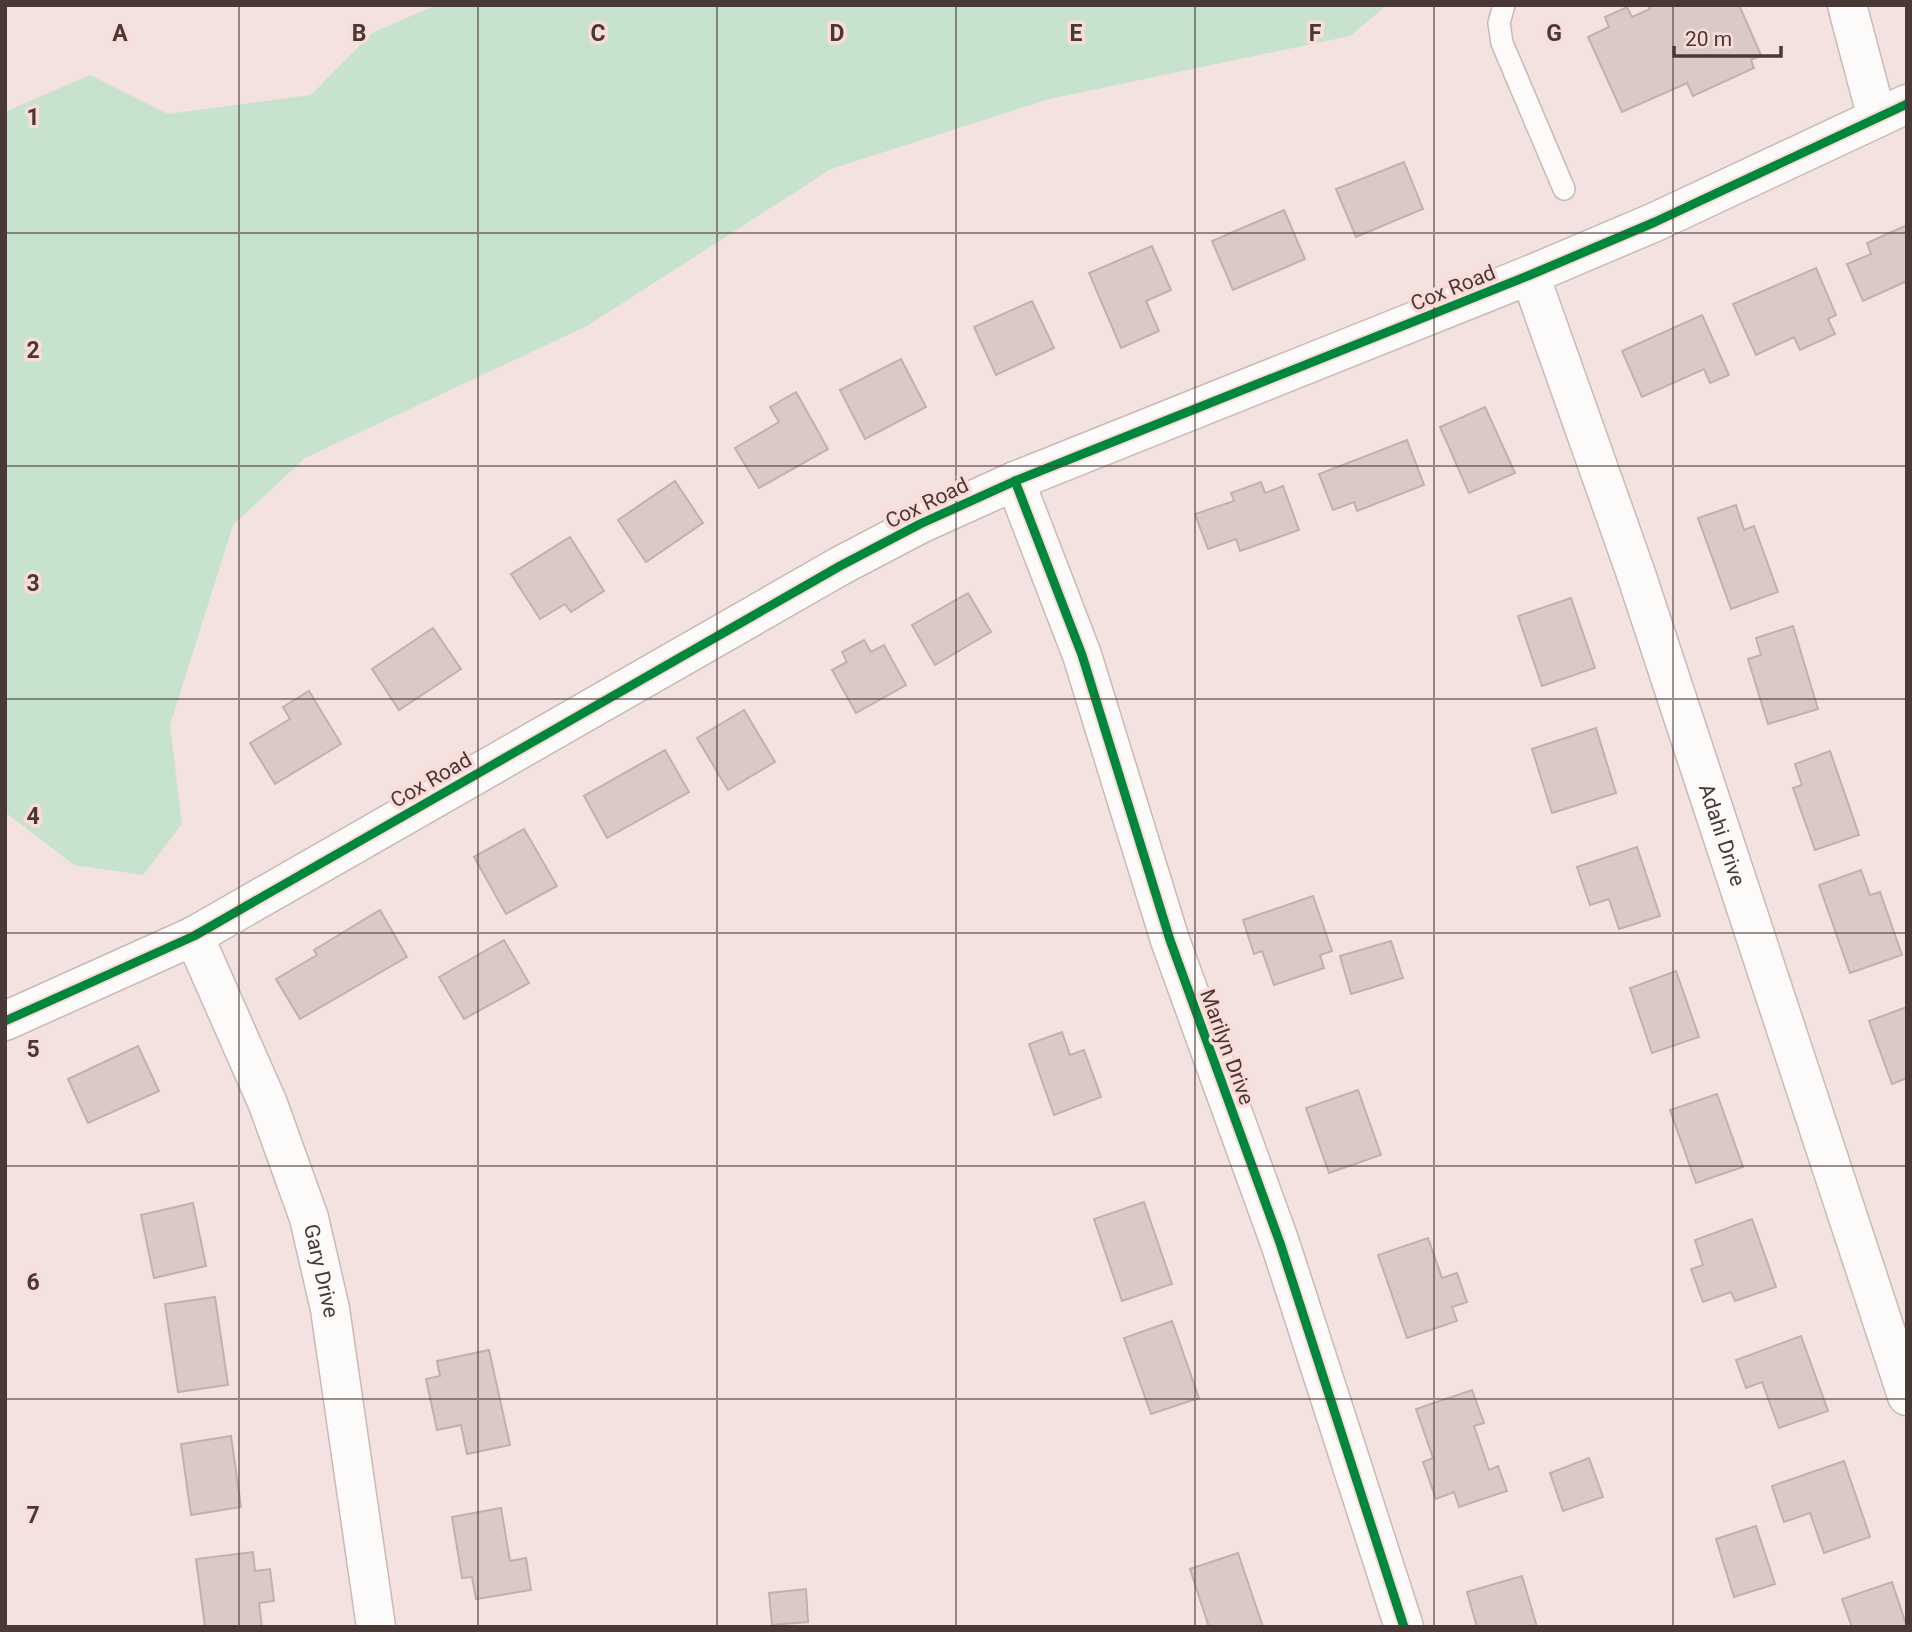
<svg xmlns="http://www.w3.org/2000/svg" width="1912" height="1632" viewBox="0 0 1912 1632" font-family="Roboto,sans-serif">
<style>
.green{fill:#c7e2cd}
.building{fill:#d9cac8;stroke:#c0b1af;stroke-width:2}
.lines{fill:none;stroke-linecap:round;stroke-linejoin:round}
.lane-casing{stroke:#c9b9b7;stroke-width:24}
.street-casing{stroke:#c9b9b7;stroke-width:41}
.secondary-casing{stroke:#c9b9b7;stroke-width:41}
.lane{stroke:#fdfbfa;stroke-width:21}
.street{stroke:#fdfbfa;stroke-width:38}
.secondary{stroke:#fdfbfa;stroke-width:38}
.cycleway-casing{stroke:#fcdcd8;stroke-width:13}
.cycleway{stroke:#00873e;stroke-width:9}
.grid{fill:none;stroke:#483937;stroke-width:2;stroke-opacity:0.55}
.labels{text-anchor:middle;dominant-baseline:central;stroke-width:7;stroke-linejoin:round;paint-order:stroke}
.street-label{font-size:21px;fill:#483937;stroke:#fcdcd8}
.grid-label{font-size:23px;text-anchor:middle;font-weight:bold;fill:#483937;stroke:#fcdcd8;stroke-width:7;stroke-linejoin:round;paint-order:stroke}
</style>
<rect width="100%" height="100%" fill="#f4e2e0"/>
<path class="green" d="M436,5H1387L1350,36L1049,99L831,169L587,326L305,458L233,525L170,725L182,824L143,875L74,865L5,812V112L90,75L168,114L311,95L372,33Z"/>
<g class="building">
<path d="M1648,5H1739L1761,55L1751,60L1754,68L1693,96L1687,83L1622,112L1588,37L1609,27L1605,17L1627,7L1632,17L1650,9Z"/>
<path d="M1404,162L1423,209L1356,237L1336,189Z"/>
<path d="M1284,210L1305,259L1233,290L1212,241Z"/>
<path d="M1907,225V281L1863,301L1847,264L1871,254L1867,243Z"/>
<path d="M1152,246L1171,290L1146,301L1159,331L1121,348L1089,273Z"/>
<path d="M1816,268L1836,315L1828,319L1835,334L1800,350L1794,337L1756,355L1733,304Z"/>
<path d="M1032,301L1054,348L996,375L974,327Z"/>
<path d="M1702,315L1729,375L1710,383L1704,369L1642,397L1622,351Z"/>
<path d="M901,359L926,407L865,439L840,390Z"/>
<path d="M796,392L828,449L759,488L735,448L779,422L770,407Z"/>
<path d="M1485,407L1515,473L1469,493L1440,427Z"/>
<path d="M1407,440L1424,485L1357,511L1354,502L1333,510L1319,474Z"/>
<path d="M675,481L703,523L646,562L618,520Z"/>
<path d="M1261,482L1265,493L1283,486L1299,530L1240,551L1236,539L1208,549L1195,514L1234,501L1231,493Z"/>
<path d="M1736,505L1744,530L1754,526L1778,592L1731,609L1698,518Z"/>
<path d="M570,537L604,591L571,612L565,604L540,619L511,574Z"/>
<path d="M968,593L991,632L935,665L912,625Z"/>
<path d="M1571,598L1595,668L1542,686L1518,616Z"/>
<path d="M1793,626L1818,709L1768,724L1748,659L1761,655L1756,638Z"/>
<path d="M433,628L461,669L399,710L372,669Z"/>
<path d="M864,640L871,652L884,645L906,685L856,713L832,670L847,662L842,652Z"/>
<path d="M309,691L341,744L275,784L250,743L290,719L283,707Z"/>
<path d="M744,710L775,762L728,790L697,738Z"/>
<path d="M1596,728L1616,793L1552,813L1532,749Z"/>
<path d="M665,750L689,792L607,838L584,796Z"/>
<path d="M1830,751L1859,835L1815,850L1793,788L1802,785L1795,764Z"/>
<path d="M524,829L557,886L506,914L474,857Z"/>
<path d="M1637,847L1660,916L1619,929L1609,899L1590,905L1577,867Z"/>
<path d="M1861,870L1870,895L1880,892L1902,955L1850,973L1819,885Z"/>
<path d="M1313,896L1332,951L1320,955L1324,968L1274,985L1262,951L1254,954L1243,920Z"/>
<path d="M380,910L407,957L300,1019L276,979L317,955L314,950Z"/>
<path d="M504,940L529,983L464,1019L439,977Z"/>
<path d="M1391,941L1403,978L1351,994L1340,956Z"/>
<path d="M1676,971L1699,1037L1652,1053L1630,988Z"/>
<path d="M1907,1007V1078L1892,1084L1869,1021Z"/>
<path d="M1062,1032L1070,1055L1084,1050L1101,1097L1054,1115L1029,1044Z"/>
<path d="M138,1046L159,1091L88,1123L68,1079Z"/>
<path d="M1358,1090L1381,1155L1329,1173L1306,1108Z"/>
<path d="M1717,1094L1743,1167L1696,1183L1670,1110Z"/>
<path d="M1144,1202L1172,1284L1122,1301L1094,1219Z"/>
<path d="M193,1203L206,1266L154,1278L141,1215Z"/>
<path d="M1752,1219L1776,1287L1735,1301L1731,1292L1703,1302L1691,1269L1703,1265L1695,1240Z"/>
<path d="M1428,1238L1442,1278L1457,1273L1467,1302L1452,1307L1457,1321L1407,1338L1378,1255Z"/>
<path d="M215,1297L228,1385L178,1392L165,1304Z"/>
<path d="M1172,1321L1199,1398L1151,1414L1124,1338Z"/>
<path d="M1801,1336L1828,1411L1779,1428L1762,1382L1746,1388L1736,1360Z"/>
<path d="M489,1350L510,1445L467,1454L461,1425L437,1430L426,1379L440,1376L437,1361Z"/>
<path d="M1472,1390L1484,1423L1474,1426L1489,1470L1498,1466L1507,1491L1459,1507L1454,1492L1436,1499L1423,1462L1433,1458L1416,1409Z"/>
<path d="M231,1436L241,1507L191,1515L181,1444Z"/>
<path d="M1589,1458L1603,1497L1563,1511L1550,1473Z"/>
<path d="M1844,1461L1870,1537L1824,1553L1810,1513L1784,1522L1772,1486Z"/>
<path d="M501,1508L510,1561L526,1558L531,1590L476,1599L472,1577L462,1578L452,1517Z"/>
<path d="M1756,1526L1775,1584L1734,1597L1716,1539Z"/>
<path d="M253,1552L255,1571L270,1569L274,1601L259,1603L262,1627H205L196,1559Z"/>
<path d="M1238,1553L1263,1627H1209L1190,1569Z"/>
<path d="M1522,1576L1537,1627H1477L1467,1592Z"/>
<path d="M1892,1582L1907,1627H1852L1842,1599Z"/>
<path d="M806,1589L808,1622L772,1625L769,1593Z"/>
</g>
<g class="lines">
<defs>
<path id="lane" d="M1504,5L1499,23L1502,43L1564,189"/>
<g id="street">
<path d="M1847,5L1877,118"/>
<path id="s1" d="M1530,275L1635,571L1907,1396"/>
<path d="M1015,481L1082,655L1170,940L1280,1243L1404,1627"/>
<path id="s2" d="M194,936L268,1104L309,1218L330,1309L376,1627"/>
</g>
<path id="secondary" d="M5,1021L194,936L840,566L920,524L1015,481L1530,275L1655,222L1907,104"/>
</defs>
<use href="#lane" class="lane-casing"/>
<use href="#street" class="street-casing"/>
<use href="#secondary" class="secondary-casing"/>
<use href="#lane" class="lane"/>
<use href="#street" class="street"/>
<use href="#secondary" class="secondary"/>
<defs>
<g id="cycleway">
<path d="M1015,481L1082,655L1170,940L1280,1243L1404,1627"/>
<path d="M5,1021L194,936L840,566L920,524L1015,481L1530,275L1655,222L1907,104"/>
</g>
</defs>
<use href="#cycleway" class="cycleway-casing"/>
<use href="#cycleway" class="cycleway"/>
</g>
<path class="grid" d="M239,5V1627M478,5V1627M717,5V1627M956,5V1627M1195,5V1627M1434,5V1627M1673,5V1627M5,233H1907M5,466H1907M5,699H1907M5,933H1907M5,1166H1907M5,1399H1907"/>
<g class="labels">
<g class="street-label">
<text transform="translate(1453 288) rotate(-22)">Cox Road</text>
<text transform="translate(927 503) rotate(-26)">Cox Road</text>
<text transform="translate(431 780) rotate(-30)">Cox Road</text>
<text stroke="none"><textPath href="#s1" startOffset="592">Adahi Drive</textPath></text>
<text transform="translate(1227 1047) rotate(70)">Marilyn Drive</text>
<text stroke="none"><textPath href="#s2" startOffset="359">Gary Drive</textPath></text>
</g>
</g>
<g class="grid-label">
<text x="120" y="41">A</text>
<text x="359" y="41">B</text>
<text x="598" y="41">C</text>
<text x="837" y="41">D</text>
<text x="1076" y="41">E</text>
<text x="1315" y="41">F</text>
<text x="1554" y="41">G</text>
<text x="33" y="125">1</text>
<text x="33" y="358">2</text>
<text x="33" y="591">3</text>
<text x="33" y="824">4</text>
<text x="33" y="1057">5</text>
<text x="33" y="1290">6</text>
<text x="33" y="1523">7</text>
</g>
<rect width="1912" height="1632" fill="none" stroke="#483937" stroke-width="14"/>
<path d="M1674 46v10h107v-10" fill="none" stroke="#483937" stroke-width="3.5"/>
<text x="1685" y="46" font-size="21" fill="#483937" stroke="#fcdcd8" stroke-width="5" paint-order="stroke">20 m</text>
</svg>
